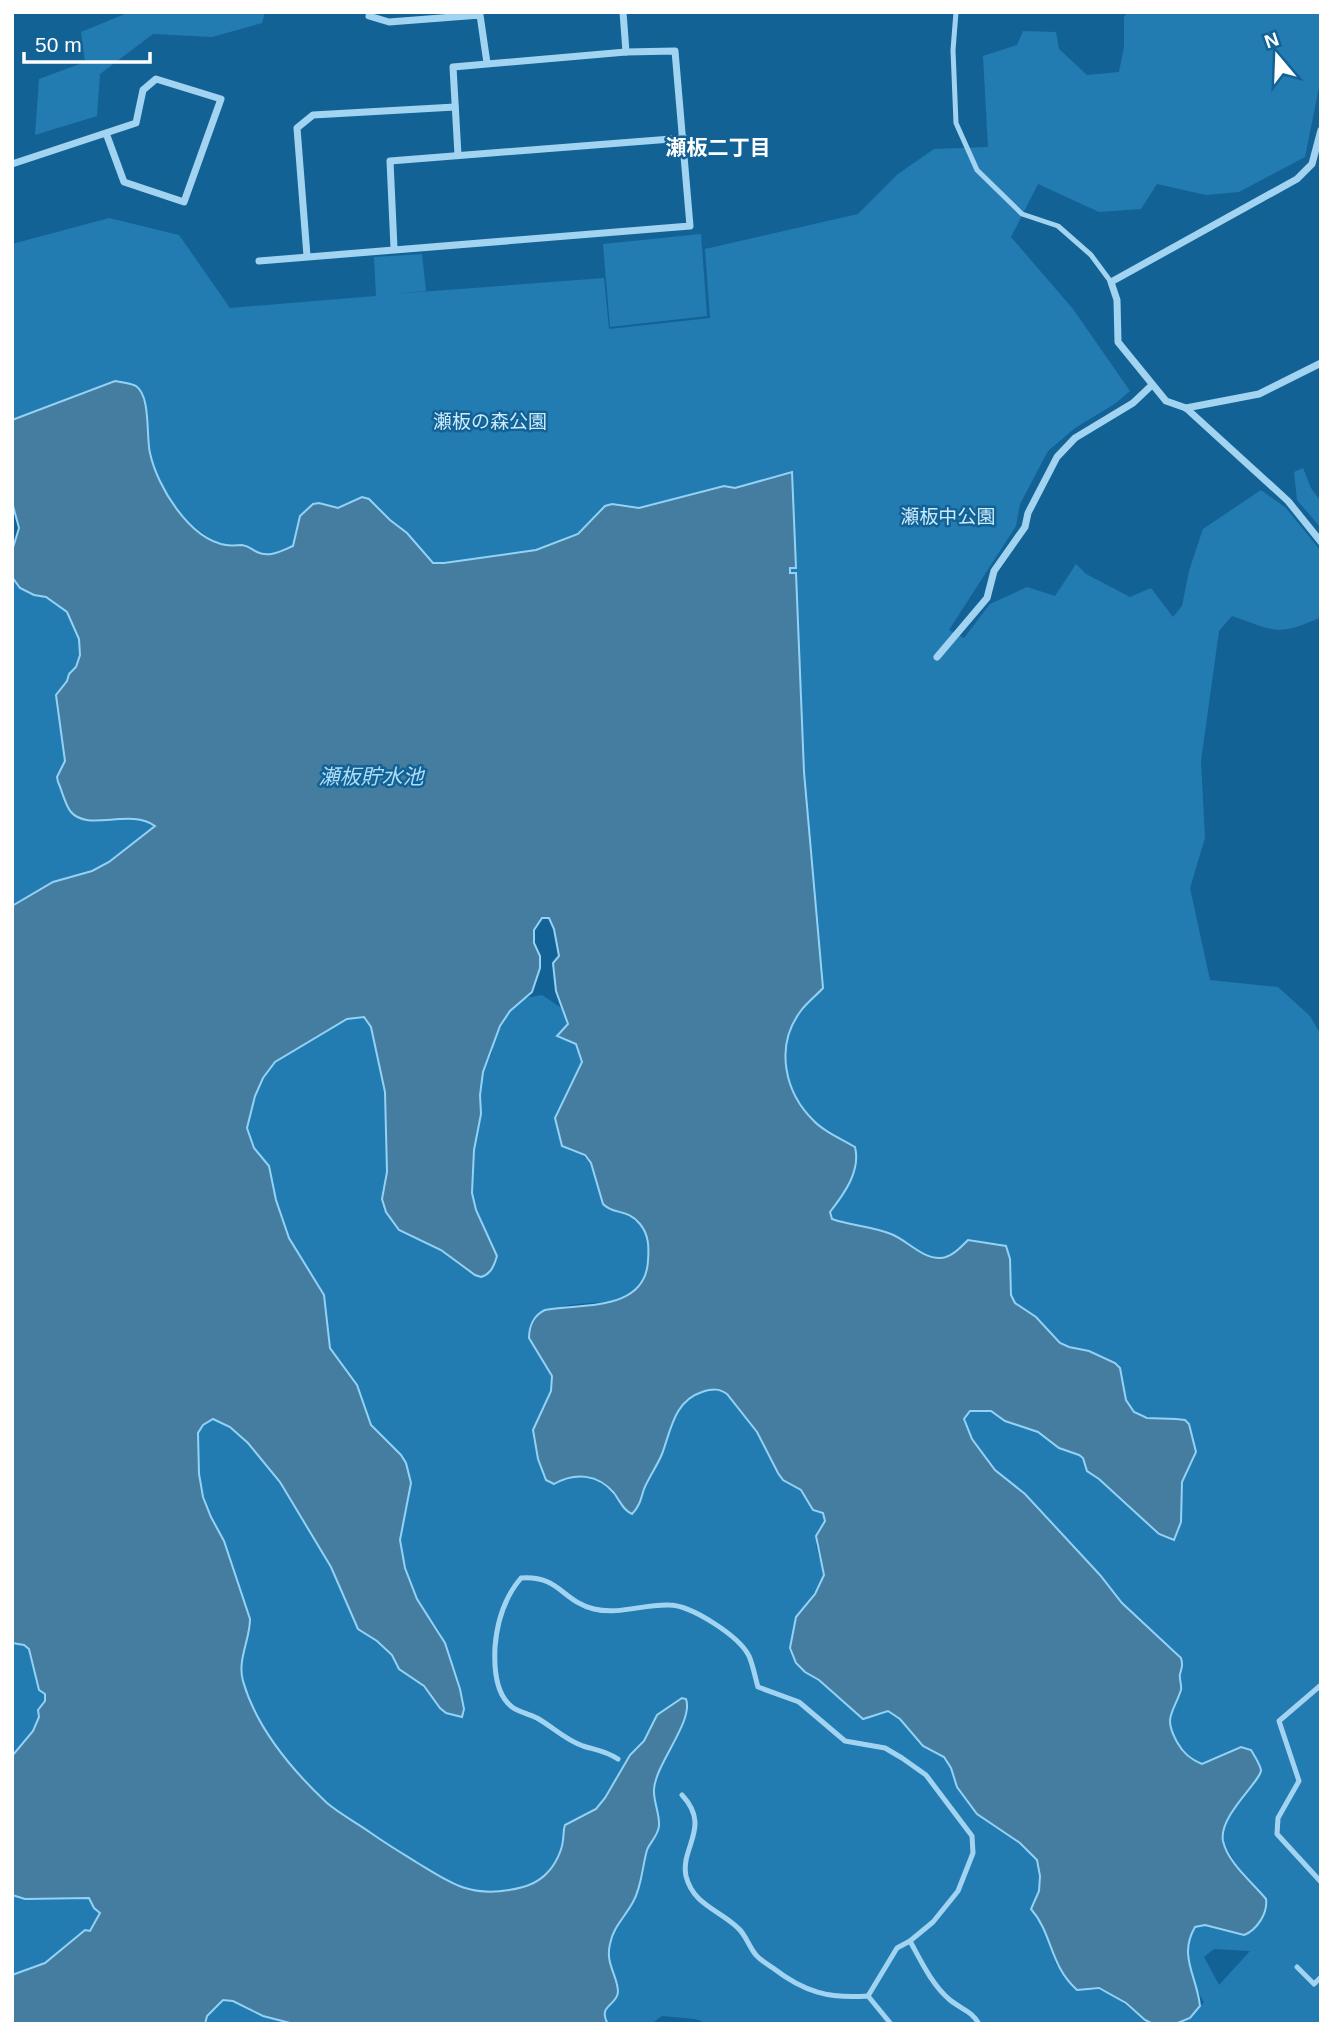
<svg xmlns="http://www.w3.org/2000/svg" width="1333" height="2036" viewBox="0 0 1333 2036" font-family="Helvetica,'Noto Sans JP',sans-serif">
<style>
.green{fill:#227cb2;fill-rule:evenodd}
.water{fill:#457da1;stroke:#94d2f5;stroke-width:2}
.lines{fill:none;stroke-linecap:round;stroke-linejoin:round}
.service{stroke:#a2d4f2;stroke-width:5}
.minor{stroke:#a2d4f2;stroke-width:7}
.labels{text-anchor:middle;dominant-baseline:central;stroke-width:5;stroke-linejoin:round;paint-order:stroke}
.park-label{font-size:19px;fill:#caeafd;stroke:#136295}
.neighbourhood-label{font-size:21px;font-weight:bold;fill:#fff;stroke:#136295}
.water-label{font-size:21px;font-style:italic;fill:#aeddf9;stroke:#136295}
</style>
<rect width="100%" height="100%" fill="#136295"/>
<g class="green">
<path d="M130,12H265L262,23L212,37L153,34L100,74L97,116L35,135L39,79L85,62L81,32Z"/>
<path d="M1128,12H1321V77L1305,157L1239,192L1206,195L1157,184L1141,209L1099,212L1038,184L1011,237L1073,309L1130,391L1116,403L1075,428L1048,451L1020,504L1016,526L949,630L964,638L990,604L1027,587L1055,596L1076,564L1086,574L1130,597L1151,588L1173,617L1182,606L1189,571L1203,529L1261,490L1286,508L1321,551V617C1278,637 1275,631 1232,616L1219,631L1201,761L1205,838L1190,888L1210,980L1278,987L1310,1016L1321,1035V2024H1175L1190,2018L1204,2002C1189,1980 1182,1950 1195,1927L1205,1925L1244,1935L1250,1933L1266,1899L1236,1864L1222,1840L1225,1825L1242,1794L1259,1777L1219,1758L1202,1764C1190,1759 1183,1753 1177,1742C1163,1717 1173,1714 1181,1690C1182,1685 1179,1679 1180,1674C1182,1667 1183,1665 1181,1658L1122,1603L1100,1575L1025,1494L995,1470L972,1439L964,1419L970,1411H991L1005,1421L1038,1432L1059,1448L1079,1455L1083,1458L1087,1471L1099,1479L1159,1534L1181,1522L1182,1482L1195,1457L1176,1419C1149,1418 1126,1419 1122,1386C1121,1377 1121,1368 1112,1362C1096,1350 1077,1351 1060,1343L1015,1303L1011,1295L1001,1244L968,1240C961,1247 952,1257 941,1258C922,1259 907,1240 891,1234C871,1226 852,1226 832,1219L830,1212L849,1182L856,1167C850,1157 844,1141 836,1135C828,1129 819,1127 813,1120C785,1091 775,1046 801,1011C807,1003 816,996 823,988L804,772L796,574L790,573V568H796L792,473L735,488L724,486L639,508L612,504L605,506L578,534L536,550L444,563H433L427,558L407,533L390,520L369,499L362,497L338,508L319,503L300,524L293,546C281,551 269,558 257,552C253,550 251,547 247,546C240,543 232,547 226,545C216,543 205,535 197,529C161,500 146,460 148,414L114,381L12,420V244L109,218L179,235L230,308L376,296L374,257L422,254L426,291L393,294L604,278L609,329L710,318L705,249L858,214L898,174L934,149L988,147L983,56L1017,45L1023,31L1056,32L1059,49L1087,75L1119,72L1124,47V17ZM1214,1949L1250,1951L1219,1985L1204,1957Z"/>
<path d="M701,234L707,316L610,327L603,244Z"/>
<path d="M1303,468L1311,488L1321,502V528L1297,500L1294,472Z"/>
<path d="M12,577C17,589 32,594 43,597C69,603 87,639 77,664C73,674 63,685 57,695L65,761L57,777L69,811C74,813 79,817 84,819C109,827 130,809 155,826L109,862L12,906Z"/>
<path d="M542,995L563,1009L569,1025L558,1036L576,1043L582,1062L555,1118L570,1151C597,1155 596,1183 603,1204C613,1215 628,1209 640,1224C648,1234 649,1246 648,1259C645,1313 600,1298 565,1306C556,1309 537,1330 529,1338L552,1376L551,1391L533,1439L546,1480L554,1484C589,1464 607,1484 627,1511L640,1503C645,1487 653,1473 660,1458C672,1433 672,1402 702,1392C712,1389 718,1388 728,1394L757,1432L778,1473L783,1480L801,1490L813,1510L823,1513L825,1521L818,1530L816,1546L824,1574L821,1583L796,1617L790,1648L805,1672L819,1680L863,1718L888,1711L900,1719L923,1746L944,1757L951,1768L957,1787L977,1814L1020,1843L1037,1860L1040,1876L1039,1891L1031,1909L1041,1920L1056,1964L1077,1990C1121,1985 1121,2009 1153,2024H709L695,2019L662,2016L651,2024H608L604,2016V2011L616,1998V1985L608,1956L610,1944L614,1929L633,1902L643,1876L647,1850L659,1825L654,1789L665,1755L676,1736L682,1698L657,1715L644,1741L629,1755L605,1798L596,1809L565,1825C563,1830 564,1835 563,1840C562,1851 555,1865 547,1873C537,1884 523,1888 509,1890C468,1897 449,1882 416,1862C400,1852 385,1843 371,1833C357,1823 340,1814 327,1803C293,1771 256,1727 243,1681C237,1660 250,1640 250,1619L224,1541L211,1517L203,1497L199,1474L198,1433L202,1425L213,1419L230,1427L248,1443L280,1482L331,1567L358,1629L377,1641L392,1655L399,1669L417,1680L446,1713L460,1689L440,1632L417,1599L405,1568L400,1540L408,1501V1470L406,1463L401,1455L371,1425L357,1385L330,1348L324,1295L289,1238L276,1200L269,1166L254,1148L247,1128L255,1096L263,1078L275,1062L347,1019L364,1017L371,1027L385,1092L387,1172L382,1199L399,1230L448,1254L494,1247L476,1210L472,1193L474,1150L481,1114L480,1095L483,1072L492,1053L494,1039L510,1011L525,998Z"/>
<path d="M12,1643L24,1645L29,1649L39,1690L45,1694V1701L38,1710L39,1717L33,1731L12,1756Z"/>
<path d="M12,1895L25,1899L89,1898L101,1913L90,1931L45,1963L12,1975Z"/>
<path d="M223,2000L233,2001L263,2016L294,2024H205L207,2016Z"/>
</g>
<path class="water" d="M115,381C120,382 130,383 136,386C151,396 146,437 150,453C157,486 189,539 226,545C231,546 237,545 242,545C249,546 251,549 257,552C269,558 281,551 293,546L300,516L313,504L319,503L338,508L362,497L369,499L390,520L407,533L433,563H444L536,550L578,534L605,506L612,504L639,508L724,486L735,488L792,472L796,568H790V573H796L804,772L823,988C816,996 806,1003 800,1012C775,1046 784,1092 814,1121C824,1132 842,1139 855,1147C861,1171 844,1194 830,1212L832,1219C852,1226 871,1226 891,1234C907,1240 922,1259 941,1258C952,1257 961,1247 968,1240L1006,1246L1010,1259L1011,1295L1015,1303L1036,1317L1060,1343L1069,1347L1089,1351L1115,1363L1120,1368L1126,1400L1134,1412L1147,1418L1176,1419L1185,1420L1189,1424L1196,1452L1182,1482L1181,1522L1174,1540L1159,1534L1099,1479L1087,1471L1083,1458L1079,1455L1059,1448L1038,1432L1005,1421L991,1411H970L964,1419L972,1439L995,1470L1025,1494L1100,1575L1122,1603L1181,1658C1183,1665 1182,1667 1180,1674C1179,1679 1182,1685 1181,1690C1173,1714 1163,1717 1177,1742C1183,1753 1190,1759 1202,1764L1241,1747L1251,1750C1254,1755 1260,1764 1261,1770C1262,1780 1218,1816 1223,1841C1228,1863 1252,1882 1266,1899C1268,1913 1257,1930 1244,1935L1205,1925L1195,1927C1178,1956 1197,1976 1200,2006L1190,2018L1175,2024H1153L1145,2020L1126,2003L1099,1988L1077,1990C1049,1965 1053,1934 1031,1909L1039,1891L1040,1876L1037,1860L1020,1843L977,1814L957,1787L951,1768L944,1757L923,1746L900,1719L888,1711L863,1719L819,1680L805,1672L796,1663L790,1648L796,1617L815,1594L824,1575L816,1536L825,1521L823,1513L813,1510L801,1490L783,1480L778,1473L757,1432L727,1394C719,1388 712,1389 702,1392C674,1401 671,1430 662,1454C657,1466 649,1477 644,1489C641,1498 640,1506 632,1514C623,1510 620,1501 614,1493C598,1474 575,1472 554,1484L546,1480L538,1459L533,1430L551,1391L552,1376L529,1338C529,1326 534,1315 545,1310C582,1303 645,1312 648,1261C649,1247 649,1235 640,1224C627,1208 613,1215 603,1204L591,1163L585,1155L562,1146L555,1118L582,1062L576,1044L557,1036L568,1024L556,991L553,963L559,956L554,929L549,918H542L534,930V943L540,956V968L532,992L510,1011L500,1026L483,1072L480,1095L481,1114L474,1150L472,1193L476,1210L497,1256C494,1266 491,1274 481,1277L475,1275L441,1250L399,1230L386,1212L382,1199L387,1172L385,1092L371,1027L364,1017L347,1019L275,1062L263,1078L255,1096L247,1128L254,1148L269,1166L276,1200L289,1238L324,1295L330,1348L357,1385L371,1425L401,1455L406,1463L411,1483L400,1540L405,1568L417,1599L445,1643L460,1689L464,1709L462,1717L446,1713L440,1708L424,1686L399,1669L392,1655L377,1641L358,1629L331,1567L280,1482L248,1443L230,1427L213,1419L203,1425L198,1433L199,1474L203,1497L211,1517L224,1541L250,1619C250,1640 237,1660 243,1681C256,1727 293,1771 327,1803C340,1814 357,1823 371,1833C385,1843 400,1852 416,1862C449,1882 468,1897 509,1890C523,1888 537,1884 547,1873C555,1865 562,1851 563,1840C564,1835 563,1830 565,1825L596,1809L605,1798L630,1755L644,1741L657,1715L682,1698L686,1699C694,1721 656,1763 654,1789C653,1801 660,1814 659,1826C658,1836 650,1842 647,1850C642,1868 642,1886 633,1902C625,1917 613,1927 610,1944C605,1964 618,1976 618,1992C617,2006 597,2005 608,2024H294L263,2016L233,2001L223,2000L207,2016L205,2024H12V1975L45,1963L85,1930L90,1931L100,1913L94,1908L89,1898L25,1899L12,1895V1756L33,1731L39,1717L38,1710L45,1701V1694L39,1690L29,1649L24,1645L12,1643V906L53,882L92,871L109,862L155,826C130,808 88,832 71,812C65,805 62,790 58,782L57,777L65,761L56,695L67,681L69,674L76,667L80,655L79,639L67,612L46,597L34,595L20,588L12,577V551L19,528L12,502V420Z"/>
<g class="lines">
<g class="service">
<path d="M956,12L953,50L956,123L977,170L1022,214L1058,226L1091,255L1111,282"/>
<path d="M1321,1685L1279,1721L1299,1781L1278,1818L1277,1834L1321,1882"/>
<path d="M618,1759C606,1751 596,1750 583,1746C565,1740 553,1727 537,1718C529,1714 519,1712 512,1707C495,1694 494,1666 495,1647C497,1621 504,1598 521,1578C559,1575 562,1601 594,1609C619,1615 644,1604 669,1605C691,1605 739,1636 749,1656C753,1665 755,1677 758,1687L799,1702L845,1741L885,1748L902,1758L926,1775L972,1836L973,1853L958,1891L933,1922L910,1941L897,1948L868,1996"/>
<path d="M682,1795C712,1827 680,1847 686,1876C693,1905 720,1910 738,1928C746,1935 749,1947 756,1955C760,1960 767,1964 773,1968C804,1992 829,1999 868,1996L891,2024"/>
<path d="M910,1941C921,1961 932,1985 950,2000C961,2009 972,2011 979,2024"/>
<path d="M1297,1967L1314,1984L1321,1977"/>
</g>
<g class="minor">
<path d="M370,12L369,16L389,22L480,15L487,63"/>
<path d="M623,12L626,52"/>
<path d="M1321,130L1312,164L1297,179L1111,282L1117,300L1118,342L1166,401L1186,408L1288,501L1321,542"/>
<path d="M12,164L136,123L143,90L156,79L221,99L184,202L124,182L106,133"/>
<path d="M394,248L390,161L684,138"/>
<path d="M307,256L297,128L313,115L455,107"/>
<path d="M259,261L690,226L675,51L626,52L453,67L458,155"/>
<path d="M1186,408L1259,394L1321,363"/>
<path d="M937,657L987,598L994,571L1025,527L1028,513L1057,457L1075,438L1133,403L1152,385"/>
</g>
</g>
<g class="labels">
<g class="park-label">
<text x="490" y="421">瀬板の森公園</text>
<text x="948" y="516">瀬板中公園</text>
</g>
<g class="neighbourhood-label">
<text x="718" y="147">瀬板二丁目</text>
</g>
<g class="water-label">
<text x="371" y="776">瀬板貯水池</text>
</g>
</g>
<rect width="1333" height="2036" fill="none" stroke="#ffffff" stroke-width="28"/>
<g transform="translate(1277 56) rotate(341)" stroke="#136295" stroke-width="5" paint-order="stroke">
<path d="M0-5L12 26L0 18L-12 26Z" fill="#ffffff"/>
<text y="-10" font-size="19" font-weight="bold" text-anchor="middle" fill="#ffffff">N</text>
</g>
<path d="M24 52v10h126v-10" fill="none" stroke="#ffffff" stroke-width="3.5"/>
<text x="35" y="52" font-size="21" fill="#ffffff" stroke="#136295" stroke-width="5" paint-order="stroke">50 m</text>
</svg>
